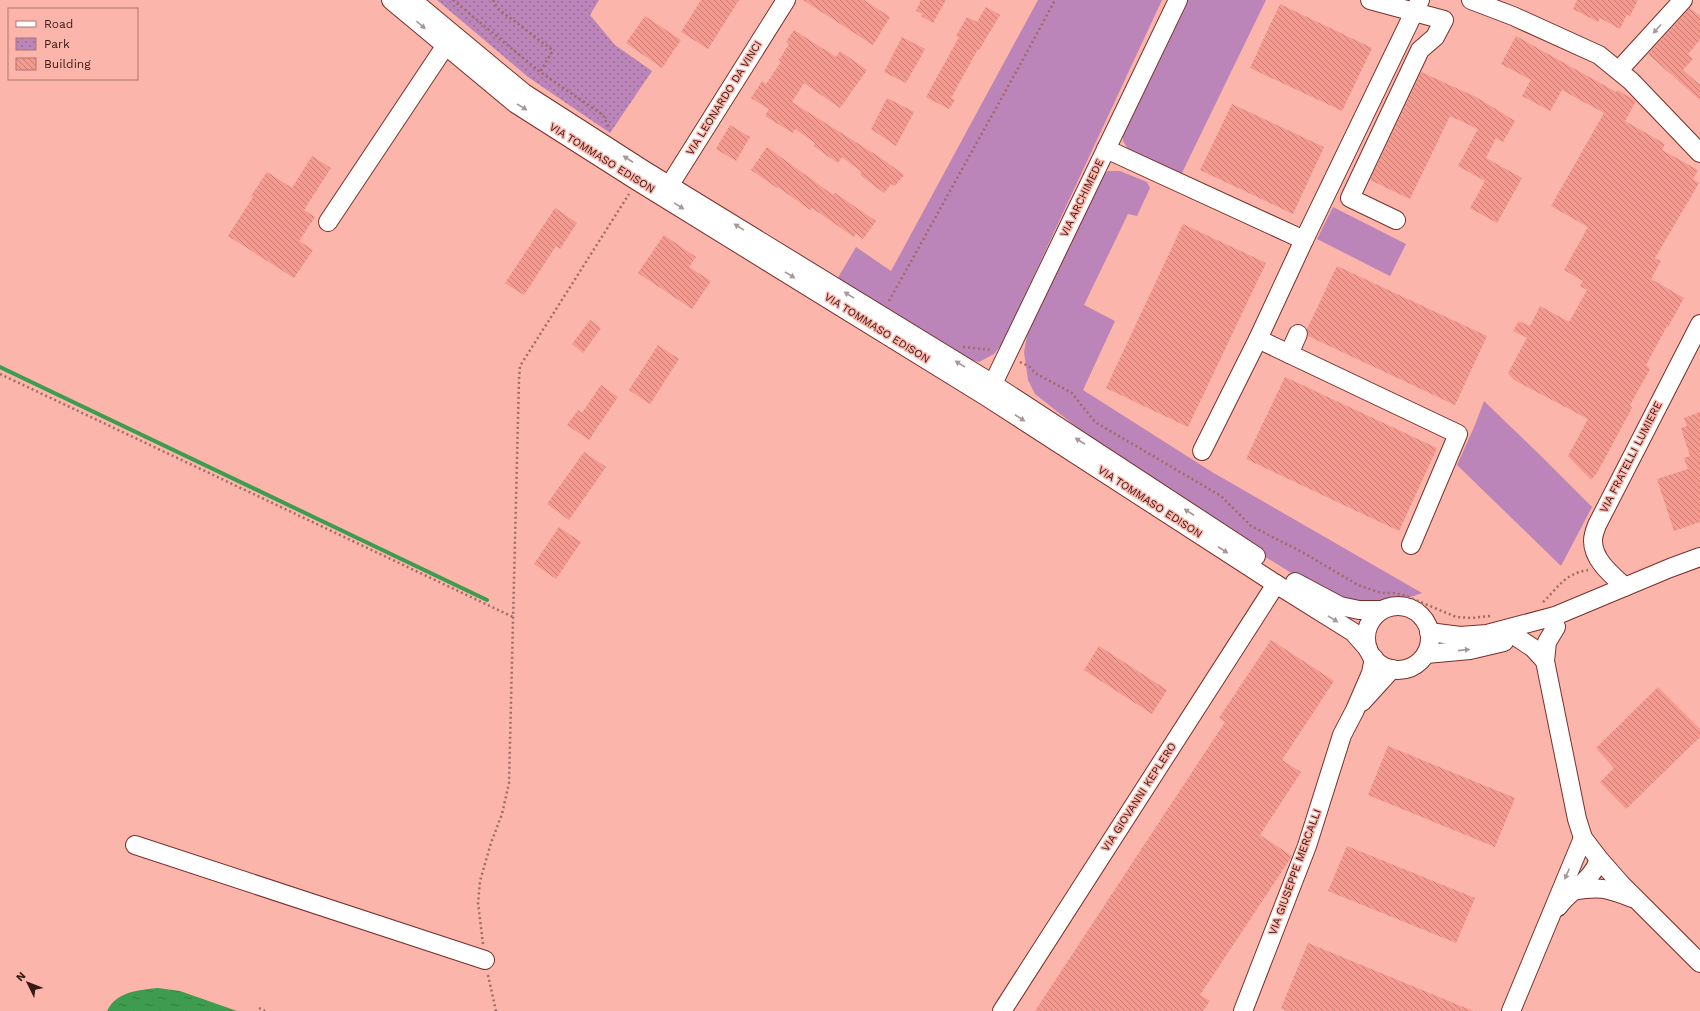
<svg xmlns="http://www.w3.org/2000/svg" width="1700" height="1011" viewBox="0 0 1700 1011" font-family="'Work Sans',sans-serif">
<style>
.green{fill:#bb85b9}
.park{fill:url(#park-dots)}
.water{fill:url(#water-ripples)}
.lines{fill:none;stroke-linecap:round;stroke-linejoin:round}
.stream{stroke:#3e9c51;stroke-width:4}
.building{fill:url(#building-back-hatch)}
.minor-casing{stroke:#793029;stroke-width:20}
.path{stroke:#9f6b64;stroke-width:2.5;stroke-dasharray:2 3;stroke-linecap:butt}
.minor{stroke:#fff;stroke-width:18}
.oneway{fill:#a69896}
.labels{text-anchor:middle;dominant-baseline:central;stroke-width:3;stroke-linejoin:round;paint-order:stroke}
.street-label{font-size:11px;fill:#391915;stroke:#fbb5ab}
</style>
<defs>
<pattern id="park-dots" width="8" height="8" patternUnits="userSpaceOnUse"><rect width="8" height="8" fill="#bb85b9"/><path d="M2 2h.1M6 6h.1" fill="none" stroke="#996c95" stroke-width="1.8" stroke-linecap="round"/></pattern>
<pattern id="water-ripples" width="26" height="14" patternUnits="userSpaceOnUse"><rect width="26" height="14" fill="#3e9c51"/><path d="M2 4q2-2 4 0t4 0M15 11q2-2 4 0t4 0" fill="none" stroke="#357e42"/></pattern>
<pattern id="building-back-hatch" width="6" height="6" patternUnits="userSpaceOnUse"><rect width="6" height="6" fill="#f6998e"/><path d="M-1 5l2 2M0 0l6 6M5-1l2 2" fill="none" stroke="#c87c73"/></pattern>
</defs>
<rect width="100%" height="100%" fill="#fbb5ab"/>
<g class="green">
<path d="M1038,0H1162L1002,344L994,354L979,362L961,357L836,281L856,247L891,271Z"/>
<path d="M1184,0H1266L1180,177L1131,154L1123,141V129Z"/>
<path d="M1108,171H1120L1147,182L1150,188L1137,216L1128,214L1084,305L1115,321L1083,390L1212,472L1422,593L1405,599L1363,604L1314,587L1259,553L1107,451L1035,394L1028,380L1024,352L1029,326L1100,177Z"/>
<path d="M1333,207L1406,244L1390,276L1317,239Z"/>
<path d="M1484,401L1540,455L1592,507L1561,566L1457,465L1475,425Z"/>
</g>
<path class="park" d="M437,0H599L590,15L615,45L652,71L610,133L528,77Z"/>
<path class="water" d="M158,988L180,991L237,1011H107C117,991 139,990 158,988Z"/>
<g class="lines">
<path class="stream" d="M0,367L487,600"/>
</g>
<g class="building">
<path d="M701,0H739L708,49L681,32Z"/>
<path d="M803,0H864L890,17L873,45Z"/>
<path d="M921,0H946L933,23L921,16L923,14L916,11Z"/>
<path d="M1577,0H1638L1630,16L1627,14L1620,29L1600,18L1598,22L1573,9Z"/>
<path d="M1280,4L1372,48L1342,111L1250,68Z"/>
<path d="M986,7L1000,15L979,50L978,49L951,98L955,100L949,109L926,97L959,37L956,36L967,17L977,22Z"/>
<path d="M1690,8L1700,16V40L1688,54L1693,59L1683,70L1700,85V100L1648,54Z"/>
<path d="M645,16L681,40L662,68L626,43Z"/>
<path d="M794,30L836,57L840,51L867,70L840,108L804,83L792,102L881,158L904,175L895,186L891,184L884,193L860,175L862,172L842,157L838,163L813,146L815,143L795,129L793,133L765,116L769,109L751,98L762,81L766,84L781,62L779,60L789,44L786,42Z"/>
<path d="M1516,36L1616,92L1617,90L1635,100L1636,101L1625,121L1665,144L1662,150L1698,170L1693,179L1699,183L1655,258L1661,261L1651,279L1684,298L1668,327L1667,326L1646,365L1650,369L1630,405L1632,408L1597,473L1591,480L1568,456L1588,419L1514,380L1508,373L1527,338L1513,331L1519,321L1530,326L1540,306L1569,322L1587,290L1580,286L1583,281L1564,270L1588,227L1551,206L1604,113L1562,90L1550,111L1522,96L1531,80L1501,64Z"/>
<path d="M902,37L925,49L906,83L884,72Z"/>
<path d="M1421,72L1476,97L1515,121L1503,142L1496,138L1486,158L1522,178L1497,223L1470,208L1485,181L1458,166L1478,129L1450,116L1410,199L1370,180Z"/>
<path d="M887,98L914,112L896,146L871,129Z"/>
<path d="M1232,104L1324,147L1293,214L1200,170Z"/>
<path d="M730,125L750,137L736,161L716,149Z"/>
<path d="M767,147L833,195L835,193L876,221L863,239L856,234L854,237L812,208L810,210L778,187L777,188L751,170Z"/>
<path d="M312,156L331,168L304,210L315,217L299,241L313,250L294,278L228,236L253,197L251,196L267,172L292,188Z"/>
<path d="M555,208L577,223L560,249L556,246L524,295L505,283Z"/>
<path d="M1183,224L1266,263L1188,427L1106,388Z"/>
<path d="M664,235L696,257L689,267L711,281L692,309L638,273Z"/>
<path d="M1337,266L1487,336L1455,405L1308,336L1307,329Z"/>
<path d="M590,320L601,328L583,353L572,344Z"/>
<path d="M658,345L679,359L650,404L629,390Z"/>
<path d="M1285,377L1437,448L1399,531L1246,459Z"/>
<path d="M601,385L618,397L589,440L567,425L578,410L582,413Z"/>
<path d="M1700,412V522L1674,531L1657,479L1688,469L1684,458L1690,456L1681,428L1687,426L1684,418Z"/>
<path d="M584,452L606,467L569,520L547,504Z"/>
<path d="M559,527L581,542L556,579L534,564Z"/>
<path d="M1271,640L1334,681L1282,760L1301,772L1260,835L1292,856L1200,995L1210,1001L1203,1011H1035L1225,722L1219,718Z"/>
<path d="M1099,646L1167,690L1152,714L1084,670Z"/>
<path d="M1658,687L1700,729V737L1626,809L1600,782L1614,768L1596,748Z"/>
<path d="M1388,746L1515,798L1495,847L1368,795Z"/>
<path d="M1347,846L1475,898L1456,943L1328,891Z"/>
<path d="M1308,943L1473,1011H1287L1281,1008Z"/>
</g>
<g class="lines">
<defs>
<g id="minor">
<path d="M391,0L516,104L637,181L987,397L1276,584L1353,632L1368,649"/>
<path d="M412,0L524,93L644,170L993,384L1256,556"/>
<path d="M1370,0L1444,20L1435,37L1420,50L1350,198L1396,220"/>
<path d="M1471,0L1513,16L1599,55L1631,81L1700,153"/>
<path d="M1619,70L1683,0"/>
<path d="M1106,149L1304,240L1258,339L1458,434L1411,545"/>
<path d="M664,194L786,0"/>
<path d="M328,222L452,36"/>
<path d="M1304,240L1420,0"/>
<path d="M1289,354L1298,334"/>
<path d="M988,394L1178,0"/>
<path d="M1202,451L1258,339"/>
<path d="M1295,582L1340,606L1359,610H1382"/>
<path d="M1625,587C1612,575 1593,560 1593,541C1593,536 1595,530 1597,525L1700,324"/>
<circle cx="1398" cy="638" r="32"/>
<path d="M1429,632L1460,636L1487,634L1555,616L1670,568L1700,557"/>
<path d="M1518,638L1533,648L1545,661L1547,642L1556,627"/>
<path d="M1426,654L1470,650L1504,642"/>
<path d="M1545,661L1577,819L1583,838L1599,859L1621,884L1700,963"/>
<path d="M1362,702L1392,669"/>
<path d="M135,845L485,960"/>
<path d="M1573,891C1599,886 1607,888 1632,898"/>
<path d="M1558,907C1571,888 1592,882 1599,859"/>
<path d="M1002,1011L1276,584"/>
<path d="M1243,1011L1307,846L1342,735L1355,710L1371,673L1374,658"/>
<path d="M1511,1011L1583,838"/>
</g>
</defs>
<use href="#minor" class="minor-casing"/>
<g class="path">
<path d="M453,0L540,72L603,115L609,128"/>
<path d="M493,0L497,8L551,49L552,52L540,72"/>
<path d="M889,301L1026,54L1055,0"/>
<path d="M963,347L992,350"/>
<path d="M1020,362L1030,367L1035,373L1072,393L1095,422L1221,496L1251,526L1302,552L1358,585L1381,593H1393L1404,595L1456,617L1472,618L1490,616"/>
<path d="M0,374L513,617"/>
<path d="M1543,602C1559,587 1564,574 1588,570"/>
<path d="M483,944L478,903L480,881L491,843L502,814L509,783L519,379L520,366L629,194"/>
<path d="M488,975L496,1011"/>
<path d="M259,1008L265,1011"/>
</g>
<use href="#minor" class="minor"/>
</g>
<defs><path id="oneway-solid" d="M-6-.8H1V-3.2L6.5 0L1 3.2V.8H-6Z"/></defs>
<g class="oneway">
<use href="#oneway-solid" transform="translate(421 25) rotate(40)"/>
<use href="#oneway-solid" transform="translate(1657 29) rotate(132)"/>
<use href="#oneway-solid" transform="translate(522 107) rotate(32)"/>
<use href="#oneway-solid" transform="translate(628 159) rotate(-147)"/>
<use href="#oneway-solid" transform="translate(679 206) rotate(32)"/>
<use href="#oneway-solid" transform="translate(739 227) rotate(-148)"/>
<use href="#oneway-solid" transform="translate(790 275) rotate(32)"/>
<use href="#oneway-solid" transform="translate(849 295) rotate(-148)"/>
<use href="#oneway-solid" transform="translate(960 364) rotate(-148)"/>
<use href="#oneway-solid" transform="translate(1020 418) rotate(33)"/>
<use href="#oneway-solid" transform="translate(1080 441) rotate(-147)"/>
<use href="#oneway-solid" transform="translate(1189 512) rotate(-147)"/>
<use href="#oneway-solid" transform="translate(1223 550) rotate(33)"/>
<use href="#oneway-solid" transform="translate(1333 619) rotate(32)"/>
<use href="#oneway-solid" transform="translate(1464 650) rotate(-6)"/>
<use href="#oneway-solid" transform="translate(1567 874) rotate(113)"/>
</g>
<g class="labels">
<g class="street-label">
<text transform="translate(724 98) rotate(-58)">VIA LEONARDO DA VINCI</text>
<text transform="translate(602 158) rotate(32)">VIA TOMMASO EDISON</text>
<text transform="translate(1082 198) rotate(-64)">VIA ARCHIMEDE</text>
<text transform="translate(877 328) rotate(32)">VIA TOMMASO EDISON</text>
<text transform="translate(1631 457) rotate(-63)">VIA FRATELLI LUMIERE</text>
<text transform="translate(1150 502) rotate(33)">VIA TOMMASO EDISON</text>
<text transform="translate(1139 797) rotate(-57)">VIA GIOVANNI KEPLERO</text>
<text transform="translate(1295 872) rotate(-70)">VIA GIUSEPPE MERCALLI</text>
</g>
</g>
<rect x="8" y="8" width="130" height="72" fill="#fbb5ab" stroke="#ad776f"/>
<rect x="16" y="21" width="20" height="6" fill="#ffffff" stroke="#ad776f"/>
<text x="44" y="28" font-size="12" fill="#391915">Road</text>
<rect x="16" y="38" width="20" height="12" fill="url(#park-dots)" stroke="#ad776f"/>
<text x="44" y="48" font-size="12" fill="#391915">Park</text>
<rect x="16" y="58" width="20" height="12" fill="url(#building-back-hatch)" stroke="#ad776f"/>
<text x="44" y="68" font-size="12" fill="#391915">Building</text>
<g transform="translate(28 983) rotate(313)" stroke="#fbb5ab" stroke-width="3" paint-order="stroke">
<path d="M0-3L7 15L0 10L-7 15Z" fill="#391915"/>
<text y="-6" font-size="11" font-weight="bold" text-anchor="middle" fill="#391915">N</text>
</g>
</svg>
